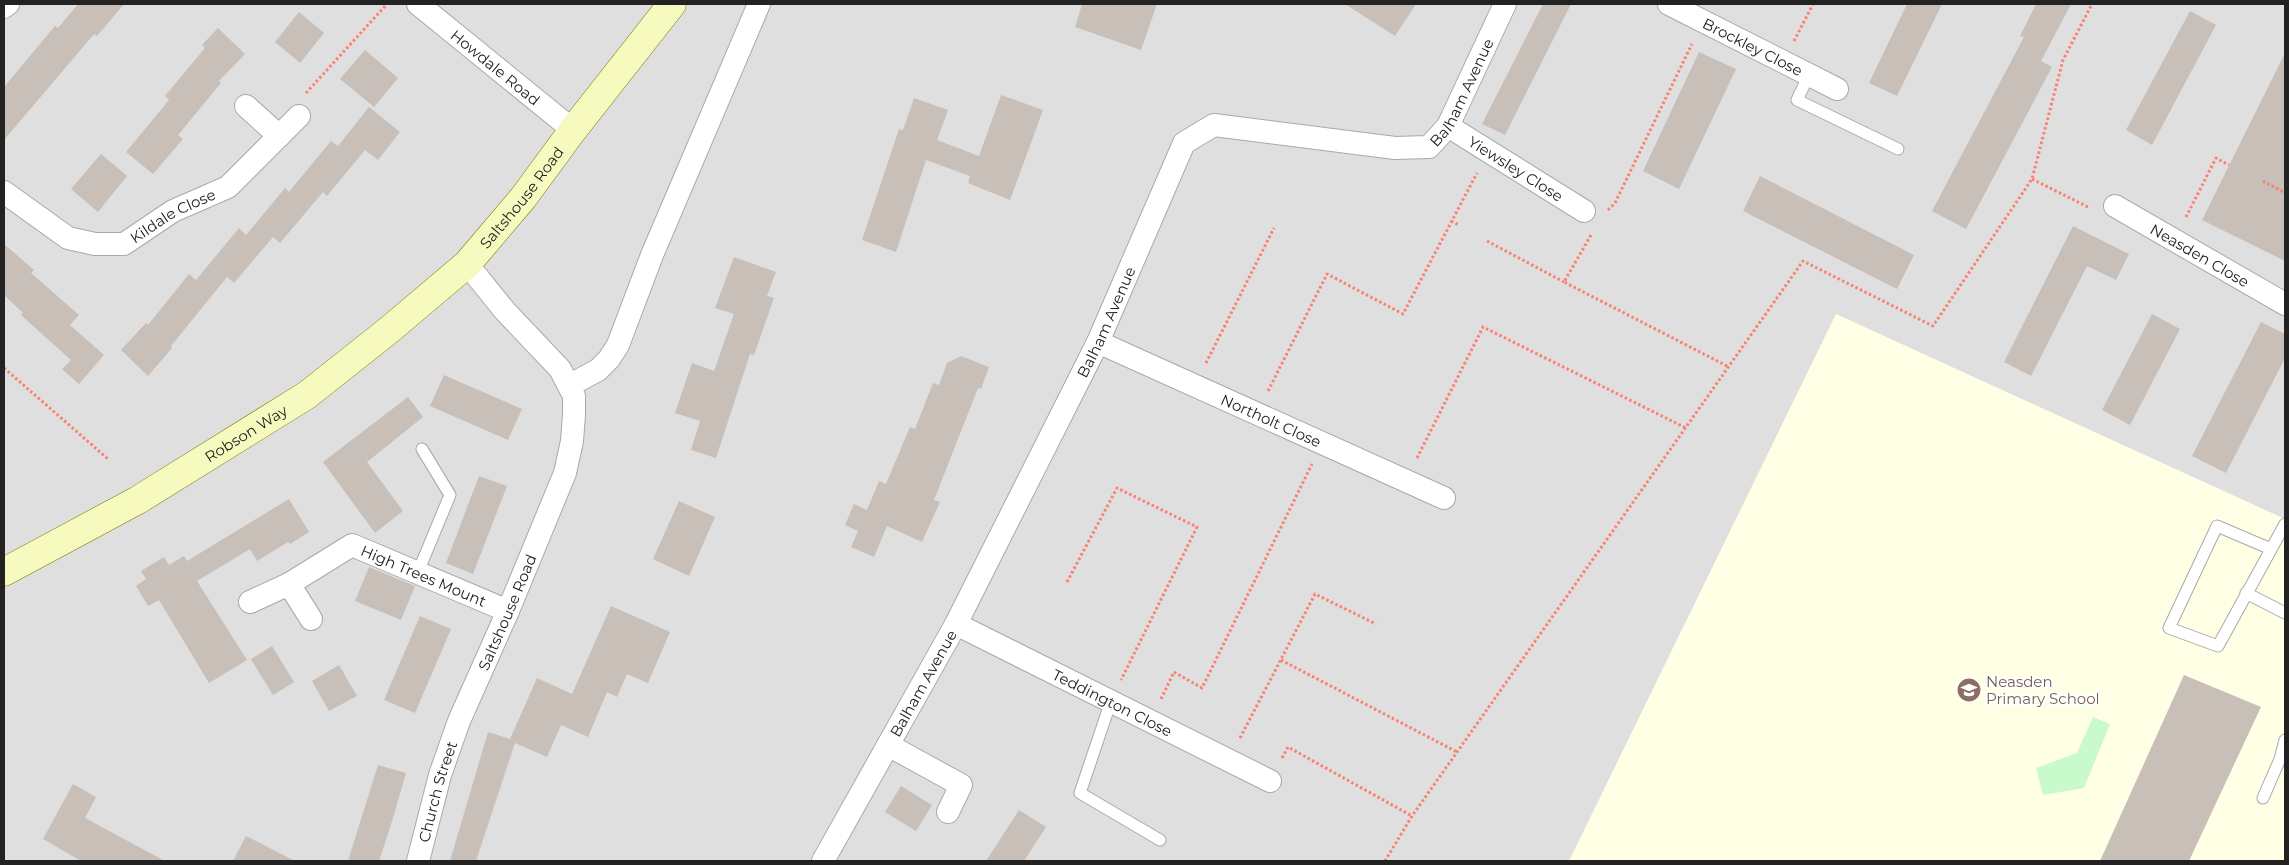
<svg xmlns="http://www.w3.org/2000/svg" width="2289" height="865" viewBox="0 0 2289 865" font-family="Montserrat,sans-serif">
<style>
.residential{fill:#e0dfdf}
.education{fill:#ffffe5}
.park{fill:#c8facc}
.building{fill:#c7bfb8}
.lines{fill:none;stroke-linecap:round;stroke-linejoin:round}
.service-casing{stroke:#a9a9a9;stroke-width:13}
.minor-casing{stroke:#a9a9a9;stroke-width:24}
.secondary-casing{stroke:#707d05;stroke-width:29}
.path{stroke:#fa8072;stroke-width:3;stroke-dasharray:2.5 2.5;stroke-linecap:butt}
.service{stroke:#fff;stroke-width:11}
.minor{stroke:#fff;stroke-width:22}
.secondary{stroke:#f7fabf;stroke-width:28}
.labels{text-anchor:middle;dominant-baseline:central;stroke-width:4;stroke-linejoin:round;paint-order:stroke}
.street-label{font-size:15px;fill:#222;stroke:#fff}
.education-label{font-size:15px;fill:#785e54;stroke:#fff;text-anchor:start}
</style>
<rect width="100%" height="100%" fill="#f2efe9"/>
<rect class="residential" x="4" y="4" width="2281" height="857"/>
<path class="education" d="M1836,314L2285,519V861H1569Z"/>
<path class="park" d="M2093,717L2110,724L2084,788L2043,795L2036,768L2077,753Z"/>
<g class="building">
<path d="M78,4H124L97,36L94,34L4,140V87L55,26L58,28Z"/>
<path d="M1082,4H1157L1141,50L1075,27Z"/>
<path d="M1345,4H1416L1395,36Z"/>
<path d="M1543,4H1571L1505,135L1482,124Z"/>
<path d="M1907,4H1942L1897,96L1869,83Z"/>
<path d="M2036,4H2071L2041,61L2052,67L1966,229L1932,211L2024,37L2020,36Z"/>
<path d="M2190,11L2216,25L2152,145L2126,130Z"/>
<path d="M299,12L324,33L300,63L275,42Z"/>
<path d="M218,28L245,54L219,81L221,83L178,135L183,139L153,174L126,152L169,100L165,96L205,48L202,45Z"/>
<path d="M365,50L398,78L374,107L340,79Z"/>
<path d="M1699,52L1736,69L1679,189L1643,171Z"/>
<path d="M2285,53V261L2202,220Z"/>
<path d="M1001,95L1043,110L1010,200L968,183L970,176L926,160L896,252L862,240L899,129L903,130L914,98L948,110L937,140L979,156Z"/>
<path d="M369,107L400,132L378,160L365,150L327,196L323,192L280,243L273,237L234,283L227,277L171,346L172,348L148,376L121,350L146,323L148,325L189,274L196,280L239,228L246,235L285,188L289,192L331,141L338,146Z"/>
<path d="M101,154L127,176L98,212L71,189Z"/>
<path d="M1760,176L1914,255L1897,289L1743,211Z"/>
<path d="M2073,226L2129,254L2116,280L2087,266L2031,376L2004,362Z"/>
<path d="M4,244L34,270L31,273L79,315L70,325L104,355L79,384L62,369L71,360L21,315L23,313L4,295Z"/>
<path d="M734,257L776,272L767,296L774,298L754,355L750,354L716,458L691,450L700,421L675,413L692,363L714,371L734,314L715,308Z"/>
<path d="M2152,314L2180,329L2130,425L2102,410Z"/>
<path d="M2261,322L2285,334V358L2226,473L2192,456Z"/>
<path d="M961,356L989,367L981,389L978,388L934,500L940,502L922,542L887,526L874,557L851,547L858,531L845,525L854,504L867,510L879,481L886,484L910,427L915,429L933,383L939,385L947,363Z"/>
<path d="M444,375L522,409L508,440L430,406Z"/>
<path d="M408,397L423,417L367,462L403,511L375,533L323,462Z"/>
<path d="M479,476L507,486L473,574L446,563Z"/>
<path d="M289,499L309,532L290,544L288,542L257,561L250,549L197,581L247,660L209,683L159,600L148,606L136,586L146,579L141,571L164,557L169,565L184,556L187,561Z"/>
<path d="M679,501L715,517L689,576L653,559Z"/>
<path d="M369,567L415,586L401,620L355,601Z"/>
<path d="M611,606L670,632L648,683L627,674L617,697L607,692L588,737L561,725L547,757L515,743L476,861H450L488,732L510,739L537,678L572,694Z"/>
<path d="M420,616L451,629L415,713L384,700Z"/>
<path d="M272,646L294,682L273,695L251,659Z"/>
<path d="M339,665L357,696L329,711L312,681Z"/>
<path d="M2184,675L2261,707L2189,861H2100Z"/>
<path d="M378,765L406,773L393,818L379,861H348Z"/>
<path d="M73,784L96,797L85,818L165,861H81L43,839Z"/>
<path d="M901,786L932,805L916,831L885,812Z"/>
<path d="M1019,810L1046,827L1024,861H986Z"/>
<path d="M246,836L295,861H233Z"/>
</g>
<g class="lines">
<defs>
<g id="service">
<path d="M1809,75L1797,100L1898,149"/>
<path d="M2271,549L2217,526L2169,628L2218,646L2285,524"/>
<path d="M418,572L450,495L422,449"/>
<path d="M2246,593L2285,613"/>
<path d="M1111,701L1080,793L1160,840"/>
<path d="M2263,798L2280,759L2285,740"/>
</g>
<g id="minor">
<path id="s1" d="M418,4L573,130"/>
<path id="s2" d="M1669,4L1837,89"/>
<path d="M4,7L8,4"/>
<path d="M246,106L279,136"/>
<path id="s3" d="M1448,126L1584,211"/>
<path id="s4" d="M4,192L68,238L95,244H124L173,211L228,187L299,116"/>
<path id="s5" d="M2115,206L2285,304"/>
<path id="s6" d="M1098,342L1444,498"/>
<path d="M570,385L598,370L609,359L618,345L652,255L759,4"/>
<path d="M289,584L311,619"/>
<path id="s7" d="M250,602L289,584L352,545L508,611"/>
<path id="s8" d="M956,624L1270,781"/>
<path d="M888,745L961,785L948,812"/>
<path id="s9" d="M418,861L440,775L459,721L508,611L565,473L572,441L574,415V396L560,369L505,311L467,264"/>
<path id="s10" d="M823,861L956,624L1098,342L1184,143L1214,125L1395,148L1429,147L1448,126L1505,4"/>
</g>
<g id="secondary">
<path id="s11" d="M4,572L138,500L307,395L389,330L467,264L523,198L573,130L672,4"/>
</g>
</defs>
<use href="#service" class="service-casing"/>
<use href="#minor" class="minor-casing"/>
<use href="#secondary" class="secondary-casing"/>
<g class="path">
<path d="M1794,41L1813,4"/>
<path d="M306,93L387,4"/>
<path d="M2032,179L2090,208"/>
<path d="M2263,181L2285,193"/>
<path d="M1608,210L1615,203L1692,44"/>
<path d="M2186,217L2216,158L2229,165"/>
<path d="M1451,221L1459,225"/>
<path d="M1591,235L1564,282L1729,367"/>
<path d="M1487,241L1564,282"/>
<path d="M1206,363L1274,228"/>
<path d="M4,368L108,459"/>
<path d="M1268,391L1327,274L1403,314L1477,173"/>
<path d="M1417,458L1483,327L1686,428"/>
<path d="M1067,582L1117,488L1197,527L1121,680"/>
<path d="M1281,660L1457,752"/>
<path d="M1161,699L1174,672L1202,688L1312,464"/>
<path d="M1240,738L1315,594L1376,624"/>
<path d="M1282,758L1288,747L1412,816"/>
<path d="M1385,861L1412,816L1803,261L1933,326L2032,179L2063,60L2092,4"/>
</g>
<use href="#service" class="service"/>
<use href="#minor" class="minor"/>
<use href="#secondary" class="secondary"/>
</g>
<defs>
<symbol id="school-disc" viewBox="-11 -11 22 22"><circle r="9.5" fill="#8d6e63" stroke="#fff"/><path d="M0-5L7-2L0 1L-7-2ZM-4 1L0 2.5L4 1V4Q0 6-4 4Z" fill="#fff"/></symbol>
</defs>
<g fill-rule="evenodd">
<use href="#school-disc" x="1955" y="676" width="28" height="28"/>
</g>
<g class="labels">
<g class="street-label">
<text stroke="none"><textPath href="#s2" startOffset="94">Brockley Close</textPath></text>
<text stroke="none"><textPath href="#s1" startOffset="100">Howdale Road</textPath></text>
<text stroke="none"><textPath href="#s10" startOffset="1120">Balham Avenue</textPath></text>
<text stroke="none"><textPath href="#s3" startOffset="80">Yiewsley Close</textPath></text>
<text stroke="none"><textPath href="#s11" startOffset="644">Saltshouse Road</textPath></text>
<text stroke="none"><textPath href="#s4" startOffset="192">Kildale Close</textPath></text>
<text stroke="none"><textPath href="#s5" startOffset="98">Neasden Close</textPath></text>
<text stroke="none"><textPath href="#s10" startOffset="609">Balham Avenue</textPath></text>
<text stroke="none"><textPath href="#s6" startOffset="190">Northolt Close</textPath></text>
<text stroke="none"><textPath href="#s11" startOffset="279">Robson Way</textPath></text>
<text stroke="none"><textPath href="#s7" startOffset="195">High Trees Mount</textPath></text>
<text stroke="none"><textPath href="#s9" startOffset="265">Saltshouse Road</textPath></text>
<text stroke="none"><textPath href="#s10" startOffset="204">Balham Avenue</textPath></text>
<text stroke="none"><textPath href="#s8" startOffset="175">Teddington Close</textPath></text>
<text stroke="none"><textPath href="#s9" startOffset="72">Church Street</textPath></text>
</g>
<g class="education-label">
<text x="1986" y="681">Neasden<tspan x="1986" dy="17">Primary School</tspan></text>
</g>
</g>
<rect width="2289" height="865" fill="none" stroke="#222222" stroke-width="10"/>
</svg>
